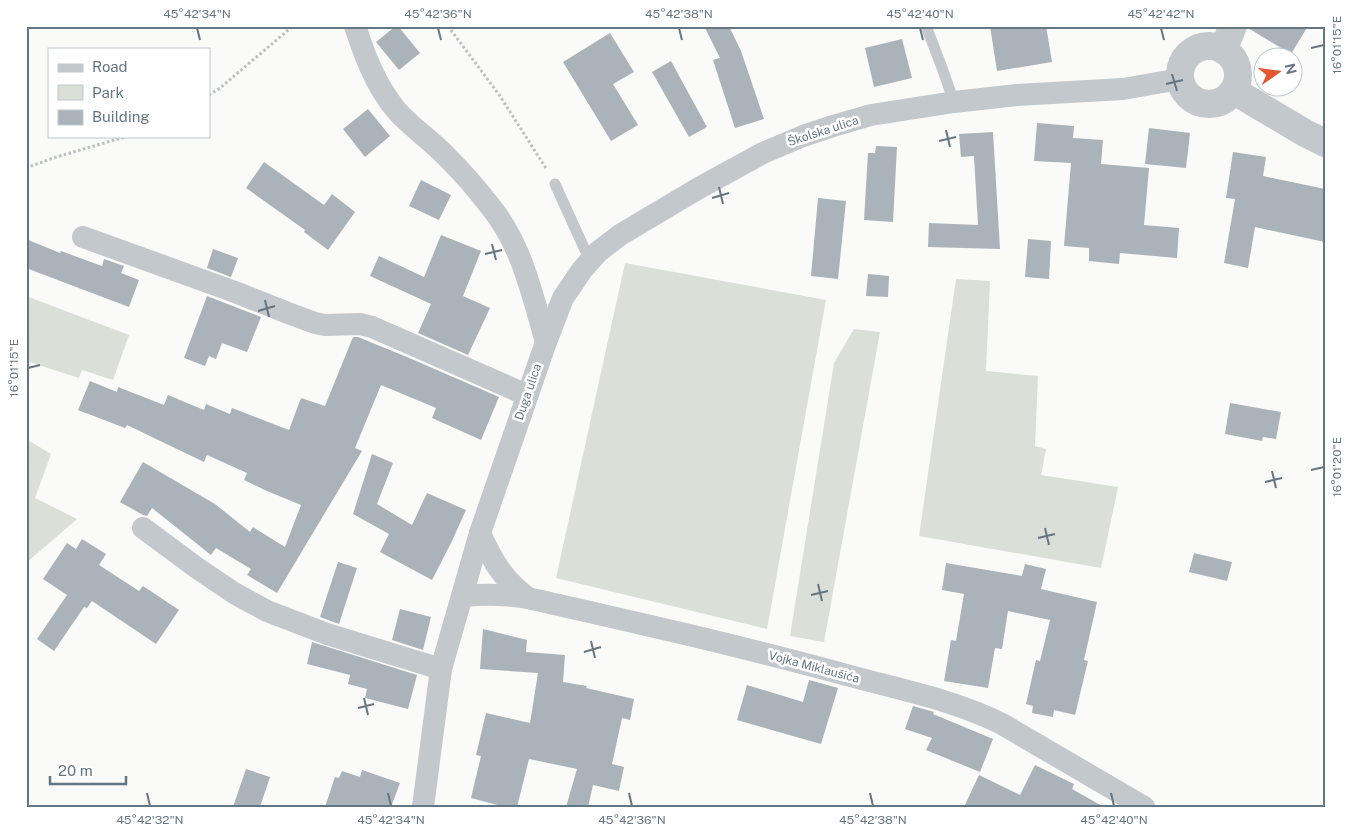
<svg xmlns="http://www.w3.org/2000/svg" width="1351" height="833" viewBox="0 0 1351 833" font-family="'Public Sans',sans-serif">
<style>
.green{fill:#dadfd7}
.building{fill:#aab3b9}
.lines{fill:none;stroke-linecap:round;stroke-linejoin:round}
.path{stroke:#bbbfc2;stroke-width:3;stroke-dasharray:2.5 2.5;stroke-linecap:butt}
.service{stroke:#c3c8cc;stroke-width:11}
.minor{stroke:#c3c8cc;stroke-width:22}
.tertiary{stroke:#c3c8cc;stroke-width:28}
.ticks{fill:none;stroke:#657683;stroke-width:2}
.labels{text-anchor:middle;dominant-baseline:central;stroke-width:5;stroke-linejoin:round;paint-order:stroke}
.street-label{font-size:12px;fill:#657683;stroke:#fff}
.neatline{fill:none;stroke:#657683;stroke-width:2}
.ticks-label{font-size:12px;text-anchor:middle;fill:#657683}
</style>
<rect width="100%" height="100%" fill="#fafaf8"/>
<g class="green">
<path d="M625,263L826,300L767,629L556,578Z"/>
<path d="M956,279L990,281L986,371L1038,376L1035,446L1046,449L1041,475L1118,487L1101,568L919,536Z"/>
<path d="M26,296L129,335L113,380L82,370L79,378L26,361Z"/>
<path d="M854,329L880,332L824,642L790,636L834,363Z"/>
<path d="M26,439L51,454L35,498L77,519L26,563Z"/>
</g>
<g class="building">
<path d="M396,26H398L420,53L399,70L376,42Z"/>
<path d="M704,26H729L741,51L764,119L735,128L713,60L720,58Z"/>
<path d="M990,26H1046L1052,62L997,71Z"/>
<path d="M1248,26H1308L1291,54L1248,28Z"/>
<path d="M610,33L634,72L613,84L638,125L611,141L563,62Z"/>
<path d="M902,39L912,78L874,87L865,48Z"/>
<path d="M671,61L707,127L689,137L652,72Z"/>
<path d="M368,109L390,136L365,157L343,129Z"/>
<path d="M1037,123L1074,126L1073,138L1103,140L1101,164L1149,168L1144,225L1179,228L1177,258L1120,253L1119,264L1089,261V248L1064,246L1071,163L1034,161Z"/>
<path d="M1149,128L1190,133L1186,168L1145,164Z"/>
<path d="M993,132L1000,249L928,247L929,223L978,225L974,156L961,157L959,134Z"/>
<path d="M876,146L897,147L893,222L864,220L868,153H875Z"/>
<path d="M1233,152L1266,157L1263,176L1325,189V242L1255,227L1248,268L1224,263L1235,199L1226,198Z"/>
<path d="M264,162L324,205L332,194L355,212L328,250L304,232L305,230L246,188Z"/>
<path d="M421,180L451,195L439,220L409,206Z"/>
<path d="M818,198L846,201L838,279L811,276Z"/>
<path d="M441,235L481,251L463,296L490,308L468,355L418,333L431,304L370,276L379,256L424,277Z"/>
<path d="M26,239L60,253L61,251L102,266L104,259L124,266L121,273L139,280L129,307L26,268Z"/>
<path d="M1028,239L1051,241L1049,279L1025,277Z"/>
<path d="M213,249L238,258L231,277L207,268Z"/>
<path d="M868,274L889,276L888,297L866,296Z"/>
<path d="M207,296L261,317L247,352L222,343L216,359L209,356L205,366L184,358Z"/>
<path d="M353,337H358L407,357L499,397L481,440L432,418L436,408L381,385L355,448L362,451L277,593L247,575L251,569L216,548L211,555L152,508L147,516L143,515L120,502L143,462L215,504L250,532L253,527L285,547L301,505L267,491L244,480L247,473L207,455L204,462L127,425L125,428L78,410L90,381L117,392L118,387L164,405L168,395L204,410L206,404L230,414L232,408L289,430L301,398L325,406Z"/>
<path d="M1230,403L1281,412L1276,439L1263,437L1262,441L1225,434Z"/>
<path d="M372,454L393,463L377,504L412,525L427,493L466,510L451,543L432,580L380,552L389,534L353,514Z"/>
<path d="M82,539L106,554L99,565L139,591L143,586L179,610L156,644L92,601L87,608L84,607L54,651L37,639L67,595L43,579L67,543L76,549Z"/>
<path d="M1194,553L1232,562L1227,581L1189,572Z"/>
<path d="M338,562L357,568L339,624L320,617Z"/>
<path d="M946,563L1022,576L1025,564L1046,569L1041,589L1097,602L1084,660L1088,661L1075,715L1054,710L1053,717L1032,713L1033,706L1026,704L1036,660L1040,661L1050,620L1008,611L1002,649L995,648L988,688L944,681L951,640L956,641L964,594L942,590Z"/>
<path d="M400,609L431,617L423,650L392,640Z"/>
<path d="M483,629L527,640L526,652L565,655L563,682L587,686L586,688L634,699L630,720L622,718L612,764L624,767L619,791L593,785L588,807H566L577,769L529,759L517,807H505L471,798L481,756L476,755L486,713L530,723L538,673L480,669Z"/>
<path d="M312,642L417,675L408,709L365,698L367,689L348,684L350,675L307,664Z"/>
<path d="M809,680L838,688L821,744L737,720L747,685L803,702Z"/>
<path d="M913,706L934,712L933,714L993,739L980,772L926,750L932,738L905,729Z"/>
<path d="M1035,765L1074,784L1072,789L1104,807H964L979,775L1020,795Z"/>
<path d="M246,769L270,777L260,807H233Z"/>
<path d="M362,770L400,783L391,807H325L335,777L339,778L342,771L360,777Z"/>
</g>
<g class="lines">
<g class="path">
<path d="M448,26L500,96L547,170"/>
<path d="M209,95L220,88L293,26"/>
<path d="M26,168L53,158L128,136"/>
</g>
<g class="service">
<path d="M926,26L941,65L954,102"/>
<path d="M555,184L590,261"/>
</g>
<g class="minor">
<path d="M355,26C365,57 376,86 397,111C411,127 432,141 447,157C462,172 477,189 490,206C522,245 532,294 546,342"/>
<path d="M83,237L235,292L288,313L315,323L325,325L360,324L372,327L527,395"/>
<path d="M143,528L197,568L234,593L267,611L327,634L441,669"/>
<path d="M480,533C492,560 503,580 528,598"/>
<path d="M462,596C485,594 506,594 528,598C637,623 746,647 854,677C903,690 956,701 1002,724L1144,807"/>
<path d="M423,807L441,669L480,533L546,342L563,298L582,270L598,252L620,235L699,188L763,153L803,136L833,126L871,115L954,102L1017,95L1123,89L1180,79"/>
</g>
<g class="tertiary">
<circle cx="1209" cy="75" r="29"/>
<path d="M1223,50L1233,26"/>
<path d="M1234,91L1305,133L1325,143"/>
</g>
</g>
<path class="ticks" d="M197,28L200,40M438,28L441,40M679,28L682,40M920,28L923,40M1161,28L1164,40M1311,48L1324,45M1172,74L1177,91M1166,84L1183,80M946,130L950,147M939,141L956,137M719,187L723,204M712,198L729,193M492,244L496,260M485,254L502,250M265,300L269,317M258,311L275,306M28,368L40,365M1311,470L1324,467M1272,471L1276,488M1265,482L1282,478M1045,528L1049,545M1038,538L1055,534M818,584L822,601M811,595L828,591M591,641L595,658M584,652L601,647M364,698L368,715M358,708L374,704M147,793L150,806M388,793L391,806M629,793L632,806M870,793L873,806M1111,793L1114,806"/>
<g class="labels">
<g class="street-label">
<text transform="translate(823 131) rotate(-18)">Školska ulica</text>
<text transform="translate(528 392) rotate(-71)">Duga ulica</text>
<text transform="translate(814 667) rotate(15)">Vojka Miklaušića</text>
</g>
</g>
<rect width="1351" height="833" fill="none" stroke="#ffffff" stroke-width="55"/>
<rect x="48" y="48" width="162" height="90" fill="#ffffff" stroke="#c1c8cd"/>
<rect x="58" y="64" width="25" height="8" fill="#c3c8cc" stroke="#c1c8cd"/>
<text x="92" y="72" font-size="15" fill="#657683">Road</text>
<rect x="58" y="85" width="25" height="15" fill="#dadfd7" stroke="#c1c8cd"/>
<text x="92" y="98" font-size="15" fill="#657683">Park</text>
<rect x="58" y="110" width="25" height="15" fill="#aab3b9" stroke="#c1c8cd"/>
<text x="92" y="122" font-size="15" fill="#657683">Building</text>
<g transform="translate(1278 72) rotate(76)"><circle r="24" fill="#ffffff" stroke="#c1c8cd"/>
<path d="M0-4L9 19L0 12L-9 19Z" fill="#e4572e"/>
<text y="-8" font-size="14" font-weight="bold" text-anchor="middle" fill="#657683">N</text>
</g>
<path d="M50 776v8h76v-8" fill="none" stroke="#657683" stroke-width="2.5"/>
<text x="58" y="776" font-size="15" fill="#657683" stroke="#ffffff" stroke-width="4" paint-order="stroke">20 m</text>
<rect x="28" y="28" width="1296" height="778" class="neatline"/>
<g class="ticks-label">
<text x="197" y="18">45°42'34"N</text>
<text x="438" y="18">45°42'36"N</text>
<text x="679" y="18">45°42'38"N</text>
<text x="920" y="18">45°42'40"N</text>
<text x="1161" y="18">45°42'42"N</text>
<text transform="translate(1337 45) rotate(-90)" y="4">16°01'15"E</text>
<text transform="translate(14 368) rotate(-90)" y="4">16°01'15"E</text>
<text transform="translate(1337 467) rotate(-90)" y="4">16°01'20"E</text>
<text x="150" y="824">45°42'32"N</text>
<text x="391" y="824">45°42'34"N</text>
<text x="632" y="824">45°42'36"N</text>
<text x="873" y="824">45°42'38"N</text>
<text x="1114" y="824">45°42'40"N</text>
</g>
</svg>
